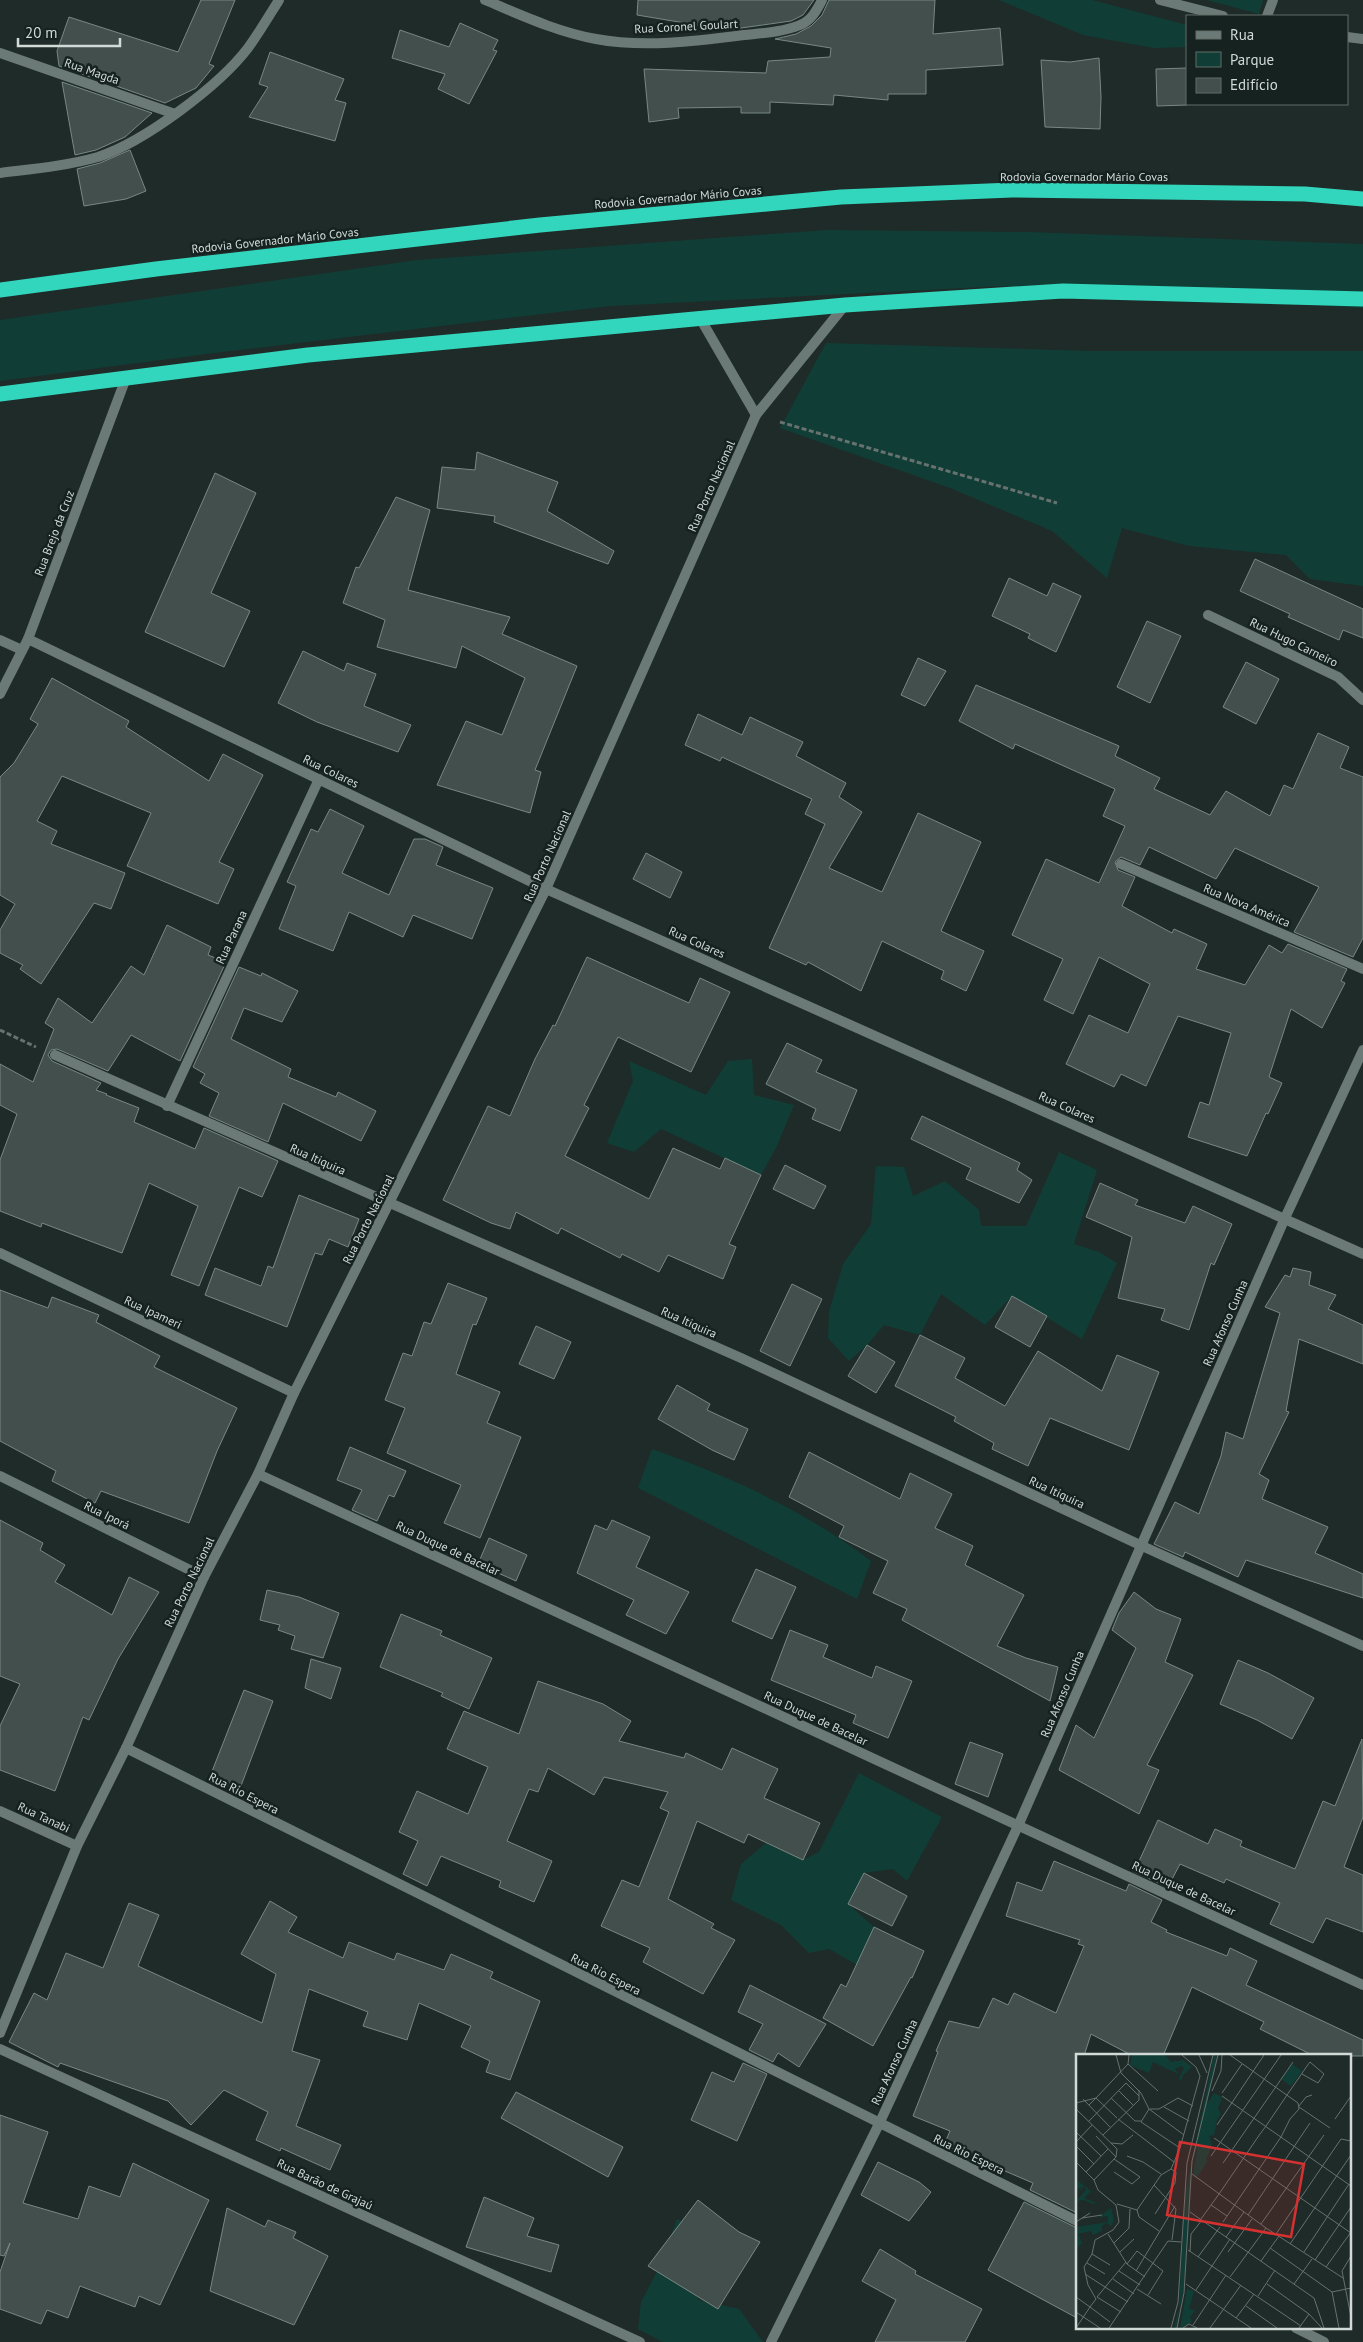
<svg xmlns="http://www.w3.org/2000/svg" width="1363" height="2342" viewBox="0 0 1363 2342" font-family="'PT Sans',sans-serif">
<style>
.green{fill:#103e36}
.building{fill:#424f4c;stroke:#798884}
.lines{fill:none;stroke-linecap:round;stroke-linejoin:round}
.path{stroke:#67716f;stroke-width:3;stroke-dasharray:5 2.5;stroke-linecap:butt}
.street{stroke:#6c7a77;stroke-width:10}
.highway{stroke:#32d6bd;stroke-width:15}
.labels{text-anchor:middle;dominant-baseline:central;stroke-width:5;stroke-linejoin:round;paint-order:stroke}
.street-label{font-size:12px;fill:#d2dad8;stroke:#15221f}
.inset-road{fill:none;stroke:#67716f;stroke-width:1}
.view{fill:#d63131;fill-opacity:0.15;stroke:#d63131;stroke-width:2.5}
.inset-edge{fill:none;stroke:#d2dad8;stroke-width:2.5}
</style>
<rect width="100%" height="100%" fill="#1f2b29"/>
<g class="green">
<path d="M999,0H1092L1187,25V47L1154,48L1083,35Z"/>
<path d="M1207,0H1263L1259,14Z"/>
<path d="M827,230L1028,232L1363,244V308L1003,286L610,306L214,353L0,381V320L417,260Z"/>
<path d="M826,343L1091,351H1363V586L1310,579L1286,555L1189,546L1122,528L1107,578L1052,531L950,488L780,428Z"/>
<path d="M752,1059L754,1095L794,1105L777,1146L761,1175L661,1129L634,1152L607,1143L633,1081L629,1061L706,1095L728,1061Z"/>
<path d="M1059,1152L1097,1170L1074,1244L1099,1252L1117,1263L1082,1339L1012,1296L985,1325L941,1294L920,1335L884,1325L867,1345L849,1361L828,1338L829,1312L843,1264L871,1224L876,1166L904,1167L913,1196L945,1181L979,1210L981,1226H1026Z"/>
<path d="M652,1449C731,1477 804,1510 871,1561L857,1599L638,1488Z"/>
<path d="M859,1773L942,1817L907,1881L893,1869L864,1873L848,1904L874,1927L862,1953L868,1971L829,1949L809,1953L781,1925L731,1900L741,1864L766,1843L803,1860L819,1852Z"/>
<path d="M677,2219L691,2227L677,2268L699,2300L739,2309L763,2342H663L638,2329L641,2302L661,2264Z"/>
</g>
<g class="building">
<path d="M201,0H235L209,64L214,66L196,88L165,103L59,66L57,51L69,17L178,52Z"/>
<path d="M638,0H814L803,15L791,21L727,30L637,15Z"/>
<path d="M829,0H935L933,34L1000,28L1003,65L926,70V94H888V100L834,95L833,105L770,102V113H741V107L678,108L679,118L649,122L644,69L766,73L768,61L830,57L831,48L775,39L796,34L811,26L822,15Z"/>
<path d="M460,23L498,40L493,50L497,51L469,104L438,89L445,74L392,58L400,30L449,47Z"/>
<path d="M270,52L344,79L335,100L346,103L335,141L249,117L268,87L259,84Z"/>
<path d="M1099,58L1101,97L1100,129L1045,127L1041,60L1070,62Z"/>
<path d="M1187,68V105L1157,106L1156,69Z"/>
<path d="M62,82L152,113L125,137L96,150L75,155Z"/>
<path d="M130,150L146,191L126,199L84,206L77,169L100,163Z"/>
<path d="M477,452L558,482L547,511L614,551L608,564L494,522L495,516L437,508L442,467L475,470Z"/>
<path d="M215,473L256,493L211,593L250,611L224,667L145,632Z"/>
<path d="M396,497L430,510L408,590L510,617L502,634L577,666L535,770L541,772L530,813L437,785L466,721L502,735L525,678L462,646L456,668L377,647L385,620L343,603L356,567L359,568Z"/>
<path d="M1255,559L1363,609V638L1343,630L1339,640L1288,617L1290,614L1240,591Z"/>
<path d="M1009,578L1047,596L1053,583L1081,596L1056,652L1028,638L1030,634L992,616Z"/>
<path d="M1147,621L1181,636L1150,703L1117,687Z"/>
<path d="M303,651L344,671L347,663L376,674L364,706L411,725L398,752L317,722L278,703Z"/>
<path d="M918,658L946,671L925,706L901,695Z"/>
<path d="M1246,662L1279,679L1256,724L1223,707Z"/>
<path d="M52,678L129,721L126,727L209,781L223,754L263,775L219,862L234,869L218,904L127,866L151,813L62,776L37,821L57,831L51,844L125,873L111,909L94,903L41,984L20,969L23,965L0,953V930L15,904L0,895V777L14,763L38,724L30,719Z"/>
<path d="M976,685L1119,746L1115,756L1160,778L1154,789L1210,815L1226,791L1270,816L1284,785L1293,789L1318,733L1349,747L1340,768L1363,777V938L1353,957L1294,932L1319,887L1235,848L1216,879L1149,847L1140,865L1121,857L1115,862L1118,870L1135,877L1122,906L1172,933L1174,929L1207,944L1196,969L1245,985L1269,945L1282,953L1288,944L1347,969L1341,981L1345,983L1322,1028L1291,1009L1269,1077L1282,1083L1268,1114L1266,1113L1247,1156L1188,1137L1200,1102L1209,1105L1231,1033L1178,1016L1146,1086L1121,1074L1114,1087L1066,1064L1089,1015L1128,1033L1150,984L1099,957L1073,1014L1044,1000L1063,959L1012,935L1046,859L1099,883L1125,826L1103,816L1115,789L1015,744L1013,749L959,721Z"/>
<path d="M698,714L742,735L750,717L803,742L796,756L846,783L839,797L862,812L829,868L882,892L918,813L981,842L941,931L984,951L966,991L941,979L944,971L882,941L861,991L808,962L806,965L769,948L825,824L805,814L812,799L722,757L720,761L685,745Z"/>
<path d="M330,809L364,826L342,873L389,895L414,839H425L443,847L436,865L493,888L472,939L413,915L403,937L349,912L333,951L279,929L296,886L287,882L311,829L318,832Z"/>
<path d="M646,853L682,872L670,898L633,879Z"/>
<path d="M167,925L211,947L208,955L226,962L180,1061L131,1035L108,1071L57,1049L51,1050L48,1055L52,1061L101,1083L96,1090L107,1094L106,1095L139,1108L134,1122L195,1149L204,1128L278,1161L262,1197L239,1187L199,1286L171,1275L198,1206L149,1183L122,1253L42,1223L41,1227L0,1211V1160L17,1114L0,1105V1064L33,1082L54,1029L45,1023L58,998L92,1023L131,966L144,975Z"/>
<path d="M587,957L689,1003L700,978L730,992L691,1072L618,1037L584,1105L589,1108L565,1156L649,1199L673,1148L720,1169L725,1158L761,1175L729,1244L736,1247L723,1279L668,1255L659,1272L622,1254L620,1258L561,1228L558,1234L516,1212L510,1229L491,1223L443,1200L488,1106L510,1116L535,1059L553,1025L555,1026Z"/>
<path d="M239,967L261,976L262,973L298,991L282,1022L244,1008L231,1039L291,1069L288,1077L336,1097L338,1092L376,1111L361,1141L283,1103L268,1142L209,1116L219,1093L200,1083L205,1074L193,1067Z"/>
<path d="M787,1043L822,1060L816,1072L857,1090L840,1131L812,1119L816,1109L766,1084Z"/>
<path d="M922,1116L1020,1163L1017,1170L1032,1180L1019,1203L966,1179L971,1168L911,1139Z"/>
<path d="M785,1165L826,1186L814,1209L773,1189Z"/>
<path d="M1100,1183L1138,1200L1135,1205L1185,1223L1193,1206L1232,1224L1214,1265L1211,1263L1189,1330L1161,1320L1165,1309L1118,1298L1132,1237L1086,1217Z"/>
<path d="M299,1195L359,1219L348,1247L329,1239L322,1255L315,1253L287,1327L205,1295L215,1268L261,1286L268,1266L273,1268Z"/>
<path d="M1293,1268L1311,1272L1309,1285L1336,1295L1328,1309L1363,1325V1364L1299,1339L1286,1411L1289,1412L1259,1474L1269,1480L1262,1499L1328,1527L1315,1553L1363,1574V1598L1246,1560L1238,1577L1185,1552L1183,1557L1154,1544L1175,1502L1199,1514L1221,1456L1226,1432L1243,1439L1280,1313L1265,1307L1285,1275L1290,1277Z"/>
<path d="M448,1283L487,1298L476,1325L473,1324L456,1374L500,1392L487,1423L521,1437L480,1538L444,1523L461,1485L387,1453L405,1408L385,1400L403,1353L412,1356L424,1322L431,1324Z"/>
<path d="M792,1284L822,1299L790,1366L760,1351Z"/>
<path d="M0,1290L48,1308L52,1297L99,1315L96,1322L160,1356L154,1367L237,1408L217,1451L189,1523L101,1491L95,1503L52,1481L56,1471L0,1441Z"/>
<path d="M1012,1296L1047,1316L1030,1347L995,1327Z"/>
<path d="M536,1326L571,1342L554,1379L519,1364Z"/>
<path d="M920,1335L965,1358L955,1378L1005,1406L1038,1351L1102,1391L1117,1355L1159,1372L1129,1450L1050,1418L1028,1466L992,1449L994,1443L954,1421L956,1417L895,1386Z"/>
<path d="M867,1345L895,1362L876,1393L848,1376Z"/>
<path d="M677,1385L710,1404L707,1410L748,1429L734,1460L712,1450L658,1419Z"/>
<path d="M350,1447L406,1471L394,1497L389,1495L377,1521L352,1510L362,1490L337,1480Z"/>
<path d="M809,1452L900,1499L910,1473L952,1494L935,1528L973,1546L965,1565L1024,1595L997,1646L1026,1658L1058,1667L1050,1701L902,1620L907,1609L873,1593L888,1561L839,1537L844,1526L789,1497Z"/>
<path d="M0,1520L43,1543L40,1550L65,1565L55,1582L112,1615L129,1577L159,1592L118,1659L89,1720L83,1717L55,1791L0,1770V1726L20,1684L0,1676Z"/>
<path d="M612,1520L650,1537L636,1567L689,1592L666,1634L626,1615L634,1600L577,1573L595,1525L607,1530Z"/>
<path d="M489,1538L527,1555L516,1581L478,1564Z"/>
<path d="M756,1569L796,1587L772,1639L732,1621Z"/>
<path d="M267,1590L299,1597L339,1613L323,1658L291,1649L295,1636L278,1630L280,1625L260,1620Z"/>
<path d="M1134,1592L1156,1609L1181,1619L1165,1662L1193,1675L1147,1765L1159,1770L1139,1814L1059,1770L1076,1725L1094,1738L1136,1648L1112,1630L1119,1613Z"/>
<path d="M401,1614L442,1631L440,1635L492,1658L469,1709L441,1696L443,1693L380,1667Z"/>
<path d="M790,1630L828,1645L823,1657L872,1678L876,1666L912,1681L888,1738L853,1723L856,1715L771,1680Z"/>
<path d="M311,1659L341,1668L331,1699L305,1688Z"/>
<path d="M1238,1660L1268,1673L1314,1698L1292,1739L1257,1720L1220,1704Z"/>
<path d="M538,1681L603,1704L631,1721L619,1741L684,1758L686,1753L722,1770L732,1748L778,1769L764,1798L820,1823L803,1860L748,1834L744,1843L697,1821L668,1899L714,1924L711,1928L735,1940L703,1994L643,1962L650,1948L601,1926L622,1880L639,1887L669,1812L660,1808L668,1792L604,1777L594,1795L548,1768L538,1792L529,1789L507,1841L552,1861L534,1902L499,1887L501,1881L441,1856L427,1886L403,1874L418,1841L399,1832L417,1791L468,1814L488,1767L447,1749L464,1711L519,1734Z"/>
<path d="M244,1690L273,1701L239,1791L209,1779Z"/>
<path d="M1362,1739L1363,1817L1344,1867L1363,1875V1932L1326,1918L1313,1943L1270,1924L1280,1903L1226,1879L1224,1883L1180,1864L1168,1887L1134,1872L1158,1820L1208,1844L1215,1829L1242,1841L1240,1846L1295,1869L1323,1801L1335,1806Z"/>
<path d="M970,1742L1003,1754L988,1797L955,1784Z"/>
<path d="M1054,1861L1126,1891L1129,1884L1162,1900L1151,1922L1167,1930L1166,1932L1227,1956L1230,1948L1257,1961L1246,1985L1363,2040V2056H1314L1260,2029L1264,2022L1192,1987L1163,2056H1133L1091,2034L1084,2056H1077V2213L1030,2190L1033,2183L944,2145L950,2131L913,2116L938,2052L936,2051L949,2021L979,2028L993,1998L1008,2005L1014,1993L1056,2013L1084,1946L1078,1944L1080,1940L1006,1916L1017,1882L1042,1891Z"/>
<path d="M864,1873L907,1896L892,1926L848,1904Z"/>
<path d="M270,1901L297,1917L288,1932L343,1958L349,1942L394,1960L397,1953L444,1970L451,1954L493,1972L490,1978L540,2001L510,2080L486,2072L490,2061L461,2047L471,2026L419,2003L407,2040L363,2026L368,2012L309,1989L292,2051L320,2060L296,2126L341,2145L330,2170L281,2148L280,2151L256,2140L268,2112L224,2090L191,2125L168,2101L60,2063L58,2067L9,2042L34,1993L47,2000L66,1953L103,1968L129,1903L159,1915L138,1966L262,2023L276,1974L241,1954Z"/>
<path d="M874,1927L924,1951L912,1978L911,1977L873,2046L823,2018L841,1984L846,1987Z"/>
<path d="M750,1985L826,2024L799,2067L778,2053L773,2062L749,2050L763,2024L738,2012Z"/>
<path d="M743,2063L767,2074L737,2141L691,2120L712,2072L734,2082Z"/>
<path d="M516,2092L623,2147L608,2177L501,2118Z"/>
<path d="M0,2115L48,2132L23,2203L78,2219L89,2186L120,2197L133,2163L209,2200L160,2305L139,2296L135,2307L80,2286L68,2318L47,2310L41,2324L0,2309V2272L10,2243L4,2256L0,2255Z"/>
<path d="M878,2162L919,2182L931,2192L909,2221L861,2195Z"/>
<path d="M484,2197L534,2218L527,2236L559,2245L551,2272L466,2247Z"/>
<path d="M698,2200L739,2232L760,2242L718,2309L648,2266Z"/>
<path d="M1024,2202L1077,2228V2318L988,2270Z"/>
<path d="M227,2208L265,2227L268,2220L296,2232L293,2238L328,2256L294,2325L210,2291Z"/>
<path d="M880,2249L916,2271L915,2274L982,2309L965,2342H875L896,2300L862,2281Z"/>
</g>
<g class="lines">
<g class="path">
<path d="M780,422L1057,503"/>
<path d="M0,1030L36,1047"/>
</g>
<g class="street">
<path d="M485,0C521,15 557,32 596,39C644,48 697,41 744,35C763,33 783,32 800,25C811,21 817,10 822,0"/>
<path d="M1160,0L1223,16"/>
<path d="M1267,16L1273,0"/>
<path d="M1347,37L1363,39"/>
<path d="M0,53L175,114"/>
<path d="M0,173C32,169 66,166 98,157C144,142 219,86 248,48C259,33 269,16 279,0"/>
<path d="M700,318L756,415"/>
<path d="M1208,615L1338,677L1363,700"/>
<path d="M28,639L546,889L1363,1254"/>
<path d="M0,640L22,650"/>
<path d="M0,694L28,639L126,378"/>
<path d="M1121,864L1363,969"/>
<path d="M55,1055L741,1358L1140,1545L1363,1646"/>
<path d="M167,1106L319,779"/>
<path d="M0,1253L294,1393"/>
<path d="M258,1474L1363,1985"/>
<path d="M0,1476L204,1577"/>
<path d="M126,1748L1077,2221"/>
<path d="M0,1811L77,1846"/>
<path d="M0,2033L77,1846L126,1748L204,1577L258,1474L294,1393L546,889L756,415L845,305"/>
<path d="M0,2049L640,2342"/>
<path d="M1296,2328L1324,2342"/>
<path d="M771,2342L879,2124L1018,1826L1285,1218L1363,1050"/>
</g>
<g class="highway">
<path d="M0,290L156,269L540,225L841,197L1012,190L1305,194L1363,199"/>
<path d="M0,394L308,355L845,305L1063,291L1363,299"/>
</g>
</g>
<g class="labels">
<g class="street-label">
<text transform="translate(686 26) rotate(-3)">Rua Coronel Goulart</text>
<text transform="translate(92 71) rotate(19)">Rua Magda</text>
<text x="1084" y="176">Rodovia Governador Mário Covas</text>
<text transform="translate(678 197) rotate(-5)">Rodovia Governador Mário Covas</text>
<text transform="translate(275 240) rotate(-6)">Rodovia Governador Mário Covas</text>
<text transform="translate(711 486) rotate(-66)">Rua Porto Nacional</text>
<text transform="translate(54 533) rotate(-69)">Rua Brejo da Cruz</text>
<text transform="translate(1294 642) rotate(26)">Rua Hugo Carneiro</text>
<text transform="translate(331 771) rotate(26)">Rua Colares</text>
<text transform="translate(547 856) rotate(-66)">Rua Porto Nacional</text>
<text transform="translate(1247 905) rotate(23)">Rua Nova América</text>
<text transform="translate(231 937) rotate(-65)">Rua Parana</text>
<text transform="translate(697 942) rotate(24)">Rua Colares</text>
<text transform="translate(1067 1107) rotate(24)">Rua Colares</text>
<text transform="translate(318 1159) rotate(24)">Rua Itiquira</text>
<text transform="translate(368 1219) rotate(-63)">Rua Porto Nacional</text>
<text transform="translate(153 1312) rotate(25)">Rua Ipameri</text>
<text transform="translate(689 1322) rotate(24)">Rua Itiquira</text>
<text transform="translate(1225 1323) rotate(-66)">Rua Afonso Cunha</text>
<text transform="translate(1057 1492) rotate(25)">Rua Itiquira</text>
<text transform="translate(107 1515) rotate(26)">Rua Iporá</text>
<text transform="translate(448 1548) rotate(25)">Rua Duque de Bacelar</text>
<text transform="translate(189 1582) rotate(-64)">Rua Porto Nacional</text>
<text transform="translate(1062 1694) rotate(-67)">Rua Afonso Cunha</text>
<text transform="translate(816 1718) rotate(25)">Rua Duque de Bacelar</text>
<text transform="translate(244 1793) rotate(27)">Rua Rio Espera</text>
<text transform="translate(44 1817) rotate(25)">Rua Tanabi</text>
<text transform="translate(1184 1888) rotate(25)">Rua Duque de Bacelar</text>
<text transform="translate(606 1974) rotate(27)">Rua Rio Espera</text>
<text transform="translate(894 2062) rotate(-65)">Rua Afonso Cunha</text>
<text transform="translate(969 2154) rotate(26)">Rua Rio Espera</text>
<text transform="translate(325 2184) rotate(25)">Rua Barão de Grajaú</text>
</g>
</g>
<g transform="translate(1076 2054)">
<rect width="275" height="275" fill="#1f2b29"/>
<path d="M56,1H89L95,8L107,6L116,13L107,21L105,27L103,24L108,14L105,12L99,15L102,20L77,8L73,19L54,11ZM138,1H141L131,50L138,39L146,43L142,55L145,60L141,66L138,81L133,82L136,91L130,106L132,107L121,123L117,120L123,86L116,110L108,232L100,274H98L103,254L109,141ZM216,10L226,17L215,32L205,25ZM2,127L15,137L8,144L20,149L18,150L7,146L0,147L10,136L8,132L4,138L5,133L0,136ZM35,154L38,166L35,172L31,169L26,172V177L17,181L15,177L2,180L6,189L0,195V173L32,168V162L23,163ZM111,235L118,237L113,255L119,256L114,263L116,268L104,274Z" fill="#103e36"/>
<path class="inset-road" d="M40,1L45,19M123,1L131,19M52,10L82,37M45,19L65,39L73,55L108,81M50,29L63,42M43,37L57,51M136,37L145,17L146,1M146,39L166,10M146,42L275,132M35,44L59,67H65M7,45L34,73M0,49L20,44L52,10L53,1M13,51L20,44L41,64M223,52L230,43L236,41M88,53L113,67M223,53L254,74M0,55L41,95L40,103L18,126M73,55L65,68L104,94M74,55H83L102,44L117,52M42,65L98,108M259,65L275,42M13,67L50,29M141,71L188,1M0,78L25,102M27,81L63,46V36M20,82L40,103M138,84L275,179M0,88L16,71M35,89L46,90L57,81M0,92L18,110M51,102L67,108L85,120M135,102L205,1M38,105L64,123L56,130L38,118M0,108L18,126M147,109L217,8M10,118L32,95M116,120L190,174L267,224M78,131L100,155L96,186M41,150L61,156L85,121L95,115L104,94L124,22L120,13L106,1M135,151L151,162M61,156L63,163L83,177M114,158L238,244L248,274M79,160L99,129L100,118L95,115M172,161L234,69M6,164L26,161M125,165L143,140L184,80L190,72L211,41L231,12L234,8L248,20L242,29L226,20M0,168L14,159M147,168L205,83L214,65L223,55L222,49L154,1M185,170L248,81M32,180L51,210L69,223M200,180L265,85L275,87M150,183L168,158M38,189L53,174L54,155M214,190L275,101M194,194L256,238M112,196L225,272M44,198L58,185M114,198L115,180L126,166M152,198L176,165M228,198L273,130M16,200L34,211M275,202L266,217L275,263M122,203L144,173M239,206L275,153M185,207L203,182M11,209L29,220M51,210L61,197L87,217L72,241M250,213L275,178M43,217L64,231M60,217L99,152M9,220L52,248M154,223L190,174M37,225L58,240M110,230L175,274M191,230L233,260L246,274M218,230L236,205M61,235L85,250M120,236L154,185M256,238L263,274M256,238L275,234M182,242L199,216M0,243L14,253L20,245L12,231L8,213L16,200L19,186L37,176L43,168L40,151L22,136L18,126M170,252L201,274M0,258L24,274M45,258L21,243L50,208M160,264L178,240M117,271L150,221M0,274L14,253L34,268M33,274L92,187L105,188M95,274L102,248L111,109L137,1M101,274L108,239L116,107L142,1M107,274L113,270L121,274M134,274L165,231M223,274L233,260"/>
<path class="view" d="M104,88L228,110L215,183L91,161Z"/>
<rect width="275" height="275" class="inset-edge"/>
</g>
<rect x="1186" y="15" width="162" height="90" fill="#15221f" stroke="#616c69"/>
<rect x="1196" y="31" width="25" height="8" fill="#6c7a77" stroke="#616c69"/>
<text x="1230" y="40" font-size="15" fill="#d2dad8">Rua</text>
<rect x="1196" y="52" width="25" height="15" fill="#103e36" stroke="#616c69"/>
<text x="1230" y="65" font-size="15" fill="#d2dad8">Parque</text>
<rect x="1196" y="78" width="25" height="15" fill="#424f4c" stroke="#616c69"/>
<text x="1230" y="90" font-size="15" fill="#d2dad8">Edifício</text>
<path d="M18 38v8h102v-8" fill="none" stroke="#d2dad8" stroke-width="2.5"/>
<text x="25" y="38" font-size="15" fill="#d2dad8" stroke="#15221f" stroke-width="4" paint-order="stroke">20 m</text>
</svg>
